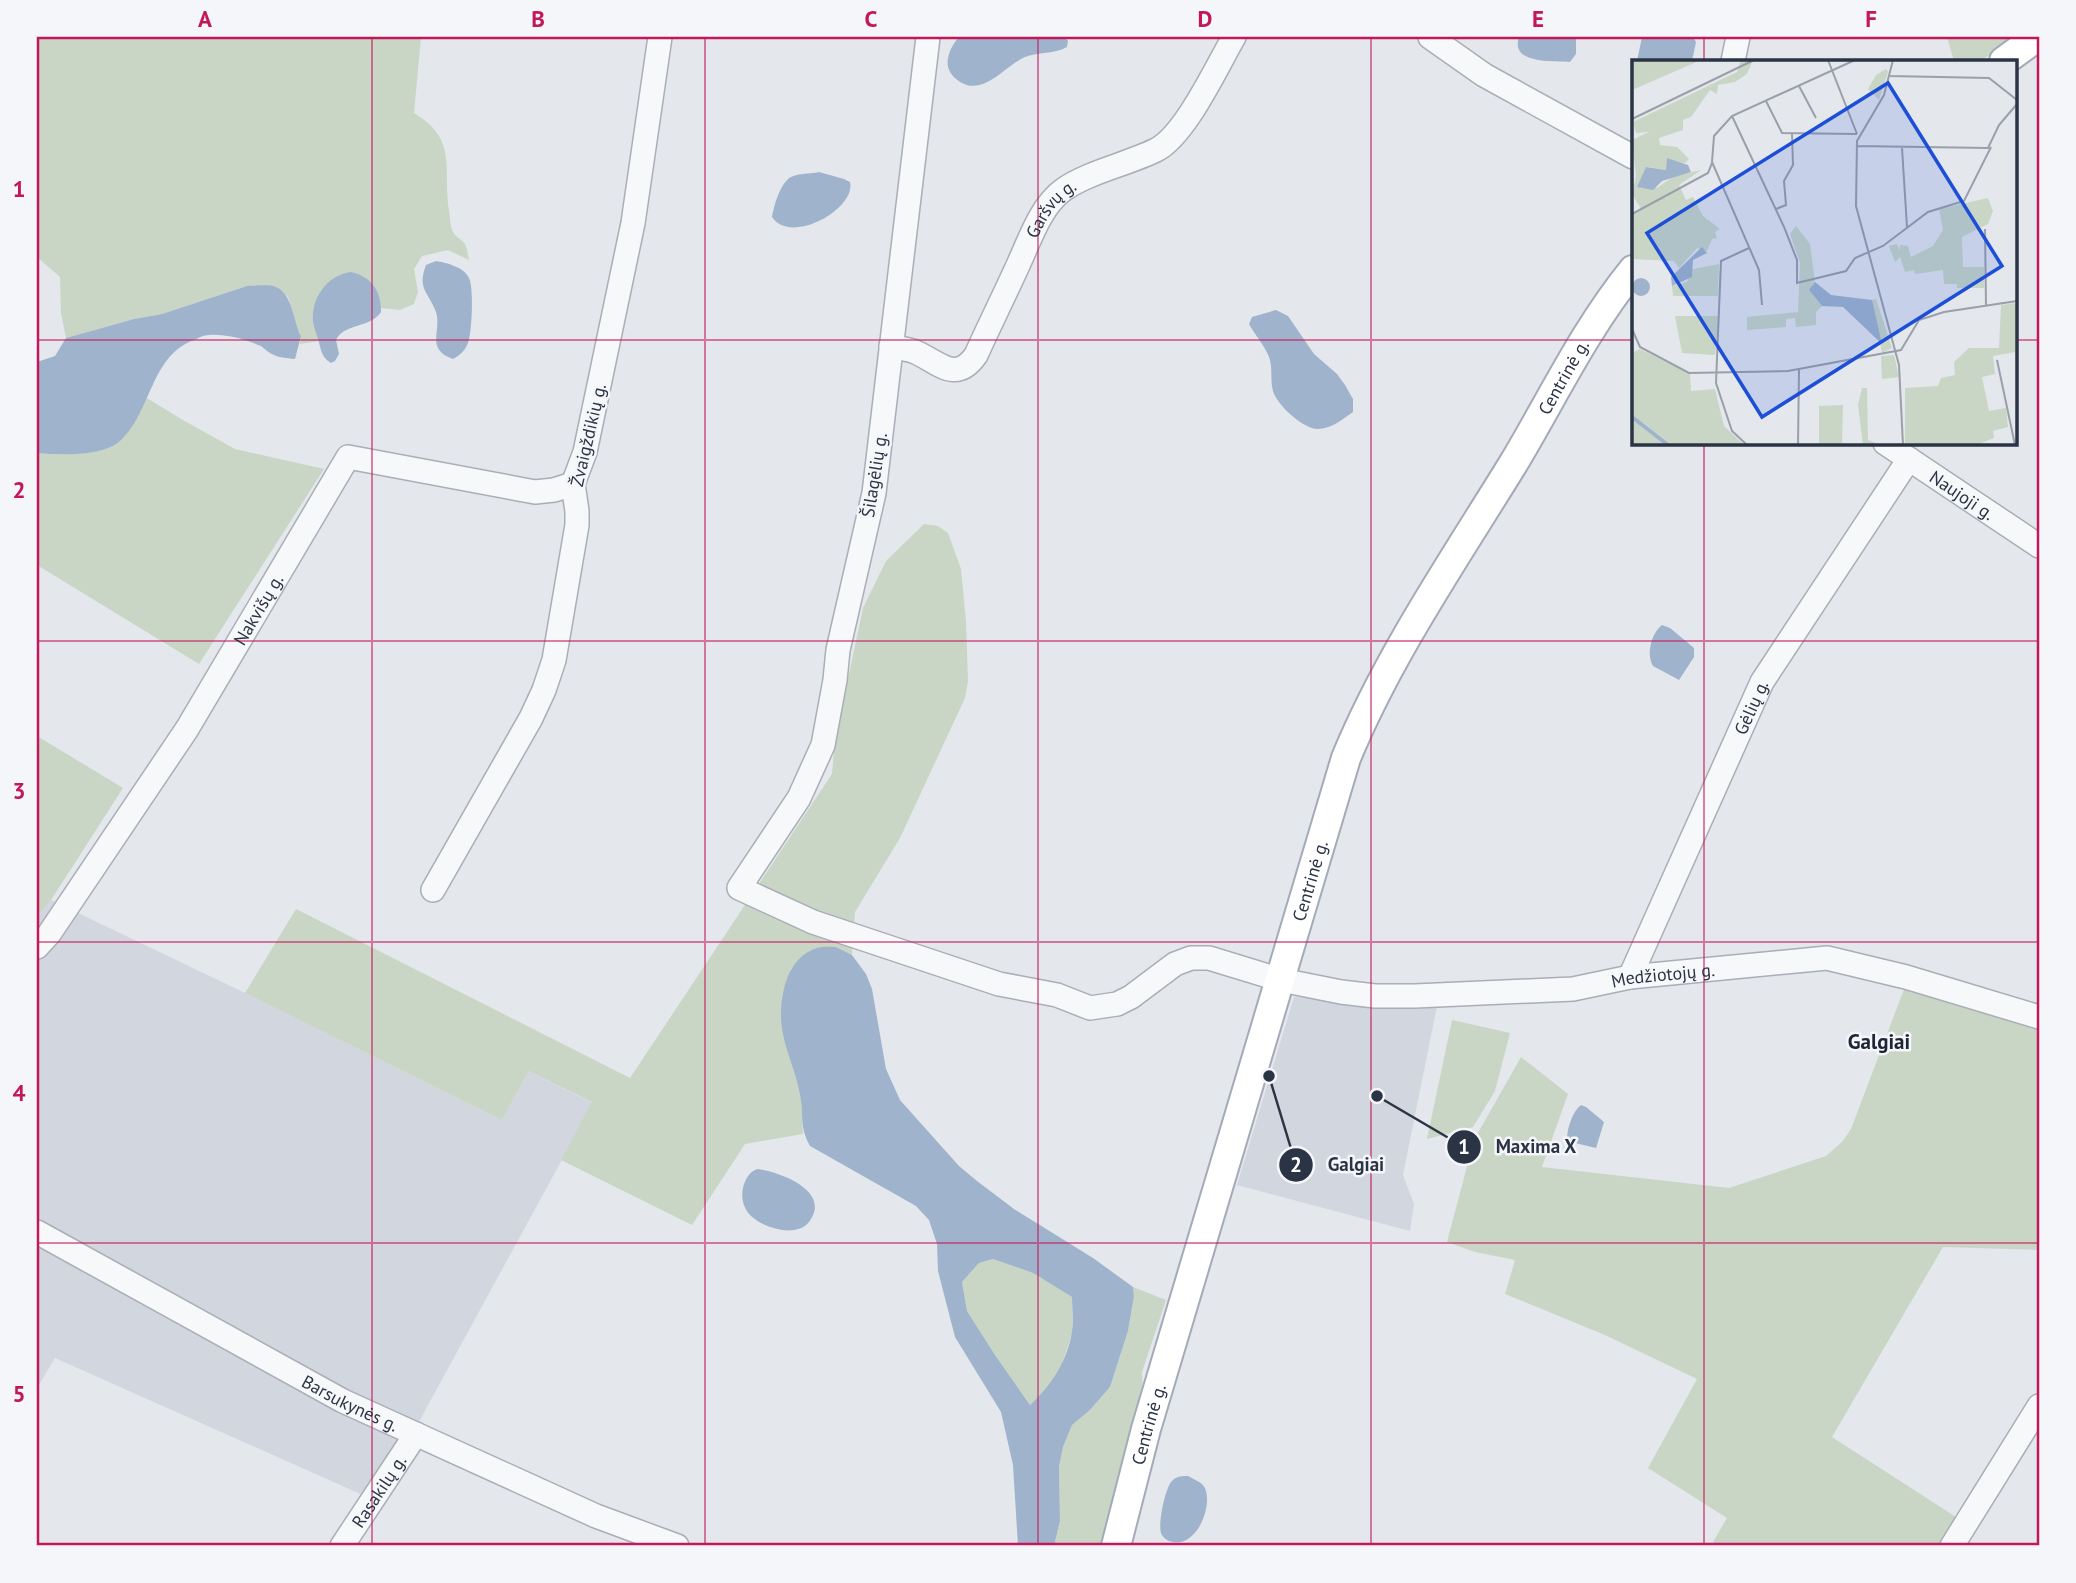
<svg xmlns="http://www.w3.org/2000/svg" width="2076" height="1583" viewBox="0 0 2076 1583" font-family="'PT Sans',sans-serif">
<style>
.built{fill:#d2d6de}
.green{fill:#c9d6c5}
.water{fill:#9fb4cc;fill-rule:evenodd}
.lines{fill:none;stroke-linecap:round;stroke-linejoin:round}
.minor-casing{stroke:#a9aeb7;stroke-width:26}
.major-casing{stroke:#a3abb8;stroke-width:32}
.minor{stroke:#f7f8fa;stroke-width:23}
.major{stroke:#fff;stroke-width:28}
.grid{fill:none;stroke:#c2185b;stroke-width:2;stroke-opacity:0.55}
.labels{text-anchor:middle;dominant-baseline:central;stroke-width:5;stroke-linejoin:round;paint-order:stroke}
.street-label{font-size:18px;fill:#2b3445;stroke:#f4f6f9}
.quarter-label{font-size:21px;font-weight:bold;fill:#1d2536;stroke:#f4f6f9}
.inset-river{fill:none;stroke:#9fb4cc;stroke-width:3.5}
.inset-road{fill:none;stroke:#9a9fa9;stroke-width:2}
.view{fill:#1d4ed8;fill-opacity:0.15;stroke:#1d4ed8;stroke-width:3.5}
.inset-edge{fill:none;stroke:#2b3445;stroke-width:3.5}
.leader{fill:none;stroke:#2b3445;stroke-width:2.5}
.callout-dot{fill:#2b3445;stroke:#f4f6f9;stroke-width:2.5}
.mark-label{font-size:21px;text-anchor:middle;font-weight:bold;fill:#fff}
.callout-label{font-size:19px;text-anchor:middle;font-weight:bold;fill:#2b3445;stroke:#f4f6f9;stroke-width:5;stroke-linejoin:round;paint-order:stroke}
.neatline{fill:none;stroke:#c2185b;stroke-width:2.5}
.grid-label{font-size:23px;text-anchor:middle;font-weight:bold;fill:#c2185b}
</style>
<rect width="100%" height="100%" fill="#e4e7ec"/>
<g class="built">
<path d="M51,900L245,993L502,1120L529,1071L593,1103L416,1427L193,1307L37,1219V917Z"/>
<path d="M1294,997L1437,1006L1403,1175L1414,1204L1410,1231L1237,1185Z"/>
<path d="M37,1243L118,1286L403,1442L365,1496L55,1358L37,1388Z"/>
</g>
<g class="green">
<path d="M37,37H421L414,113C458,139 443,168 449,210C450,216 450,227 453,232C455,237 462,239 465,244C467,248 468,255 469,260L448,250L422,256L414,269L418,292L414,304L400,310L381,308L380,300L313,322L319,341L300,344L301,336L296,326L288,297L276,287L247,286L162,314L134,319L66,338L61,313L60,277L37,257Z"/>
<path d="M1947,37H2019L1980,61H1954Z"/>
<path d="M147,398L181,419L235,449L324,469L199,664L37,565V453C60,455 103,457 121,439C132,428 139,412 147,398Z"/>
<path d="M924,524L938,526L948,533L961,569L966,622L968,681L965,698L900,838L855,912L852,955L836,947L816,948L801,957L791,969L787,1044L801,1096L803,1134L745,1144L692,1225L561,1160L592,1102L529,1071L502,1120L245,993L296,909L630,1078L832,774L835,740L863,608L886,561Z"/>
<path d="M37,736L123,788L51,900L37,917Z"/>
<path d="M1906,984L2039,1025V1250L1943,1247L1832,1437L1959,1519L1942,1546H1720L1713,1542L1727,1518L1648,1468L1697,1379L1605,1335L1505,1294L1515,1260L1475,1252L1447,1242L1474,1140L1521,1057L1568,1094L1542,1167L1729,1188L1826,1156L1842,1142L1851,1129Z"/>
<path d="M1452,1020L1510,1033L1495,1091L1473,1127L1427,1139Z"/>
<path d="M993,1259L1033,1273L1072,1297L1073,1331L1061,1367L1048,1388L1030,1405L995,1355L967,1311L962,1282L979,1263Z"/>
<path d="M1133,1287L1166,1300L1142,1372L1143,1399L1104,1546H1054L1060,1521L1059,1467L1063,1447L1072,1425L1090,1410L1110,1387L1128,1331L1134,1296Z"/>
</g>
<g class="water">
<path d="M959,37H1064L1068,41L1067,47C1055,54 1038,52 1025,57C1005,66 985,95 962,83C955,79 950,74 948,67C946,56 952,45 959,37Z"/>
<path d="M1519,37H1576V54L1570,62C1552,61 1510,64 1519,37Z"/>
<path d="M1642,37H1693L1696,42L1692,61H1637Z"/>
<path d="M819,172L844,179L850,182C857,208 791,246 772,217C774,206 780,183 791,177C799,173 811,174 819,172Z"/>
<path d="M436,261C447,263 464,267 469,278C474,288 472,333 468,343C465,351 460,355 453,359C425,349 442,331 436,312C428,291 417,289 426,265Z"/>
<path d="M351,272C371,276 382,292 381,312C371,328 344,323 336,340L339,354L335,361L331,363C321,357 321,349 318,339C316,333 314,328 313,322C311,298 327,275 351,272Z"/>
<path d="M247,286C255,286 269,284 276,287C293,294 293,322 301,336L295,359C288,358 280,358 274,355C269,353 265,349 261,346C245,339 226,334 209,335C204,335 198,338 194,340C150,356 152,412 120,441C102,457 59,455 37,453V362L55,356L66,338L134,319L162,314Z"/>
<path d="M1276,310L1288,316L1314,354L1337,374L1345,385L1353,399V412C1343,419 1331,429 1318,429C1303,429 1277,405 1273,391C1270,380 1273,368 1269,357C1265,346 1255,335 1249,324L1252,317Z"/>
<path d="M1662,625L1670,628L1694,648V657L1679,680L1653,666C1646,654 1651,634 1662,625Z"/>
<path d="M836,947L852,955L866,974L872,989L886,1069L900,1100L959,1166L977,1181L1014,1209L1093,1258L1133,1287L1134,1296L1128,1331L1110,1387L1090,1410L1072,1425L1063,1447L1059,1467L1060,1521L1054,1546H1018L1013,1465L1001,1412L955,1337L938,1271L937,1244L929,1220L916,1206L810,1146C799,1126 804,1115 800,1095C796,1069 781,1043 781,1016C781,991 788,959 814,949C821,946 829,947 836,947ZM993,1259L1033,1273L1072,1297C1072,1308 1074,1321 1072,1332C1067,1361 1052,1385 1030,1405L995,1355L967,1311L962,1282L979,1263Z"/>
<path d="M1581,1105L1586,1107L1604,1122L1596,1148L1571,1142L1567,1139C1567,1129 1572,1112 1581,1105Z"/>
<path d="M758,1169C780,1172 829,1190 811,1219C807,1226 801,1229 794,1230C778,1233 749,1222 744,1205C739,1193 745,1172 758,1169Z"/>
<path d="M1188,1476C1193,1479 1199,1481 1203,1485C1215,1500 1199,1547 1173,1542C1167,1541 1163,1538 1161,1533C1158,1524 1165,1486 1173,1480C1177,1476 1183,1476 1188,1476Z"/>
</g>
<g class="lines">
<defs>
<g id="minor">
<path id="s1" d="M928,37L874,493L838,650L835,680L823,745L799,798L739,888L813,922L999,984L1057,995L1090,1008L1117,1004L1131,997L1175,964L1191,958H1209L1281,980L1341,992L1375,996H1415L1573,989L1630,977L1827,958L1906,977L2039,1017"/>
<path d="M1430,37L1484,75L1633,157"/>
<path d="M1733,61L1738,37"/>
<path id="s2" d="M891,346C898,348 906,349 913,351C938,361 955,385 976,355C990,324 1005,294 1019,263C1030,239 1041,206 1063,190C1088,172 1128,164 1156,150C1185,136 1217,66 1234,37"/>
<path id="s3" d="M1885,443L2039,546"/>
<path d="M433,890L531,718L544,690L554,660L577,525V511L573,484L585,452L633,223L660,37"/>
<path id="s4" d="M37,947L49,934L187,729L348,457L535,492L554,490L573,484"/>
<path id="s5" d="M1630,977L1762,682L1909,459"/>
<path id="s6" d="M37,1232L343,1401L596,1516L677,1546"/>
<path id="s7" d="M342,1546L416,1434"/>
<path d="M1952,1546L2039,1406"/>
</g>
<g id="major">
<path d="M2004,61L2037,37"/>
<path id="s8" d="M1116,1546L1146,1429L1346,758C1388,656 1455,558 1513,464C1552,399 1585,329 1633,270"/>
</g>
</defs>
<use href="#minor" class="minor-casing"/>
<use href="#major" class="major-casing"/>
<use href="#minor" class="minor"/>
<use href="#major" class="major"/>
</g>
<path class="grid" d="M372,37V1546M705,37V1546M1038,37V1546M1371,37V1546M1704,37V61M37,340H1633M2015,340H2039M1704,443V1546M37,641H2039M37,942H2039M37,1243H2039"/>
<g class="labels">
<g class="street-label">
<text stroke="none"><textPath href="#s2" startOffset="261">Garšvų g.</textPath></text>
<text stroke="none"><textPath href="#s8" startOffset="1260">Centrinė g.</textPath></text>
<text transform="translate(588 435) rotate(-77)">Žvaigždikių g.</text>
<text transform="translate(874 475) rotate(-81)">Šilagėlių g.</text>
<text stroke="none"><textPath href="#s3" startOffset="93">Naujoji g.</textPath></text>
<text stroke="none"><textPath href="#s4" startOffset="404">Nakvišų g.</textPath></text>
<text stroke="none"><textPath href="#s5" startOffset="296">Gėlių g.</textPath></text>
<text stroke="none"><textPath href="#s8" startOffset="693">Centrinė g.</textPath></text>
<text stroke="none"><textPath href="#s1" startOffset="1848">Medžiotojų g.</textPath></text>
<text stroke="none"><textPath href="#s6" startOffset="357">Barsukynės g.</textPath></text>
<text stroke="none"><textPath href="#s8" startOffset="126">Centrinė g.</textPath></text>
<text stroke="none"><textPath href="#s7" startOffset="66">Rasakilų g.</textPath></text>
</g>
<g class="quarter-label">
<text x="1879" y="1041">Galgiai</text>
</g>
</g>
<g transform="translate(1632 60)">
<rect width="385" height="385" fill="#e4e7ec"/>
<path d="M0,0H69L0,30ZM109,0H121L115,14L103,22L86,25L85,34L78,30L59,57L51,60V70L27,78L28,85L45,87L57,99L53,103L39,101L34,110L16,107L11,114L25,128L42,116L69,110L47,125L54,140L61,137L71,156L88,169L83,172L85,178L80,179L75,191L65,188L47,208L42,201L0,199V155L9,149L0,134L4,116L0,80L17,72L4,73L1,62L105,12ZM254,9L256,12L247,40L236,29L244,15ZM356,138L361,151L356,164L330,177L331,207H352V228H325V224H312L311,210L283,214L282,210L273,212L268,197L263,202L257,186L265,184L268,191V185L276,186L279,197L301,186L311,170L307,149ZM164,166L178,184L183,222L177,230L190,246L184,252V265L164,267L163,258L154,259V267L115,270V257L166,252L168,203L158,174ZM87,204L86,236H41L40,226L55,222L61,209ZM244,239L260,288L250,293L240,240ZM385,243V299L383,292L361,296L363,314L350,317L357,351L374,348L376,367L361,371L362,378L344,385H273V328L306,326L309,318L323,315L322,302L337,288H367L369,245ZM43,256H87L83,295L50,293ZM8,289L58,314L59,331L83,329L92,366L112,385H0V293ZM262,295L267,317L250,319L249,296ZM230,328H235L236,380L249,385H231L226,345ZM211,345L210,385H187V346Z" fill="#c9d6c5"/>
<path d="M35,98L56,105L59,112L30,121L21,130L5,127L14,107L34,110ZM70,187L75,193L61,200L60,217L40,226L39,217ZM0 227a9 9 0 1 1 18 0a9 9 0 1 1-18 0ZM183,222L199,235L240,240L250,284L211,247L190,246L177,230Z" fill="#9fb4cc"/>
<path class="inset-river" d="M0,357L36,385"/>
<path class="inset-road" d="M196,0L225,74M261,0L252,35L225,81L224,146L267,305L271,385M258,16L357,18L385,40M167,26L184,58M134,41L150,73L225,74M100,56L152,167L165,200V223L214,211L223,198L251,186L296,152L332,141L359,87M0,59L122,0M225,86L356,88L367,65L385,44M270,88L275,167M144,149L154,145L152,121L161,105L160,73M0,154L76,113L80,103M353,169L354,246M130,245L127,210L80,102L82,76L100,56L223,0M0,269L8,287L57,313L156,311L269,290L287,260L312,252L385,241M365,300L383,385M115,385L100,371L84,323L89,201L117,188M166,385L167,309"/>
<path class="view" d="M256,23L370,206L130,357L15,173Z"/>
<rect width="385" height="385" class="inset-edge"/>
</g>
<path class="leader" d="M1377 1096L1464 1147M1269 1076L1296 1165"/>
<g class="callout-dot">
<circle cx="1377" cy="1096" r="7"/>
<circle cx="1269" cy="1076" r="7"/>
<circle cx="1464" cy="1147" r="18"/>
<circle cx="1296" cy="1165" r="18"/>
</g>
<g class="mark-label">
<text x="1464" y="1154">1</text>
<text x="1296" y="1172">2</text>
</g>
<g class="callout-label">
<text x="1536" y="1153">Maxima X</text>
<text x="1356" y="1171">Galgiai</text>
</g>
<rect width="2076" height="1583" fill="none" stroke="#f4f6f9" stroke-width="77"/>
<rect x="38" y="38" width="2000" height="1506" class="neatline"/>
<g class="grid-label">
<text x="205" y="27">A</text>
<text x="538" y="27">B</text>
<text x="871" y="27">C</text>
<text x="1205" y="27">D</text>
<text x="1538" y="27">E</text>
<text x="1871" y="27">F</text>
<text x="19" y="197">1</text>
<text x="19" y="498">2</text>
<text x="19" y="799">3</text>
<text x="19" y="1101">4</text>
<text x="19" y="1402">5</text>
</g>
</svg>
